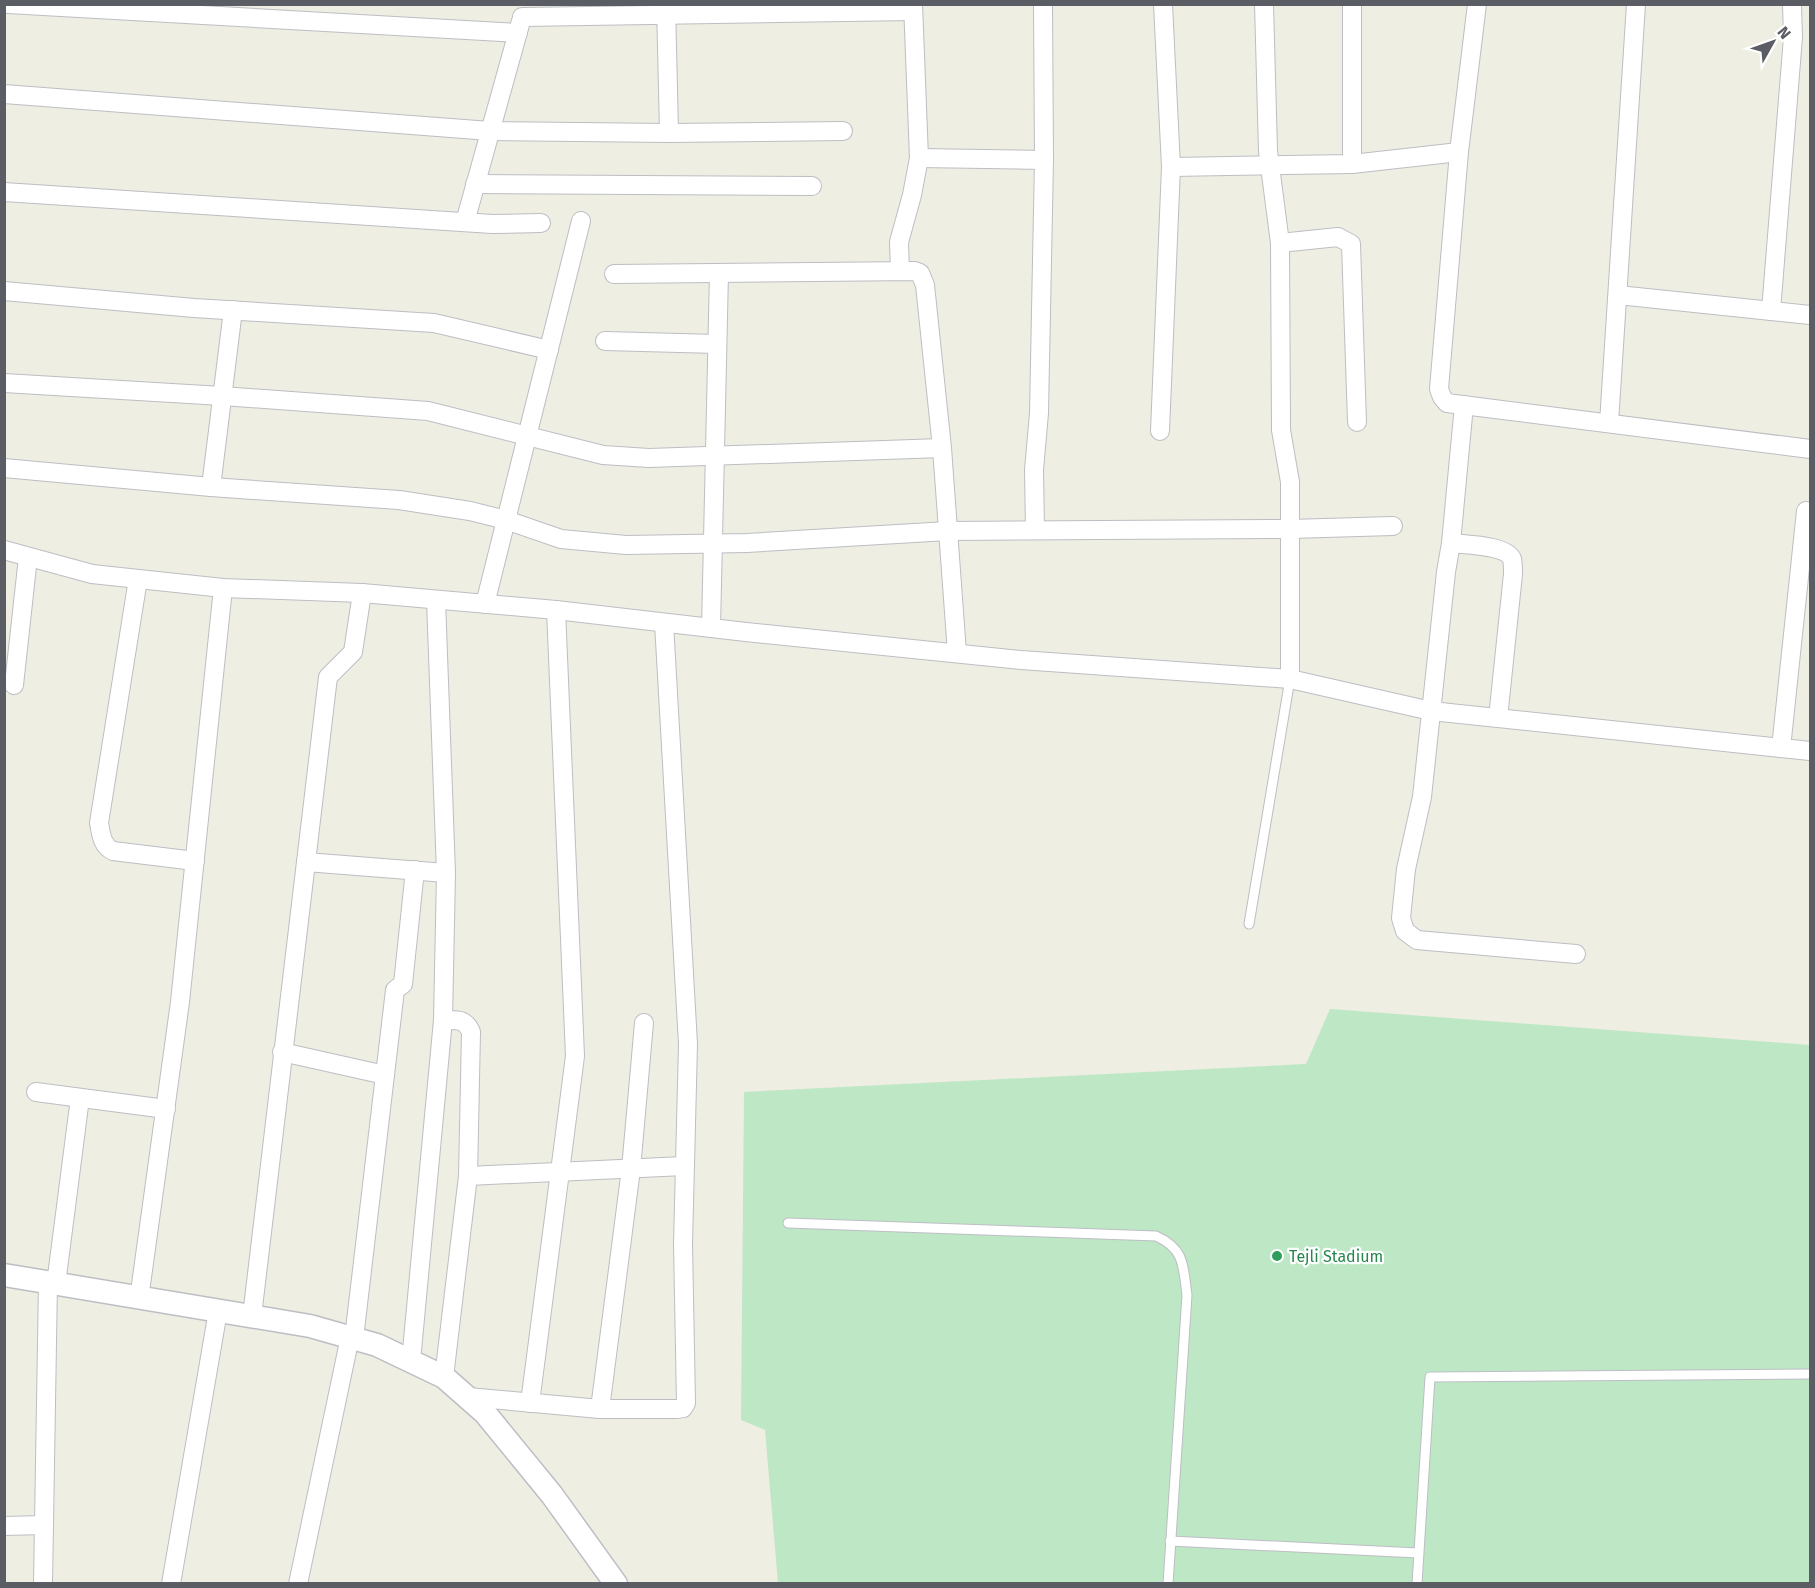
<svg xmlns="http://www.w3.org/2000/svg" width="1815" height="1588" viewBox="0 0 1815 1588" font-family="'Fira Sans',sans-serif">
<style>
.green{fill:#bee7c5}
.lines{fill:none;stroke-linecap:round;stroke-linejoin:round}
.service-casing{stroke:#bdbec4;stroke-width:11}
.minor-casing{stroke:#bdbec4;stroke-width:20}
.tertiary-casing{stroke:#bdbec4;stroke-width:25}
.service{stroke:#fff;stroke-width:9}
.minor{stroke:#fff;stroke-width:18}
.tertiary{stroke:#fff;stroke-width:22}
.leisure-dot{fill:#2e9e5b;stroke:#fff;stroke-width:2}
.labels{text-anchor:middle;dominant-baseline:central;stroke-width:4.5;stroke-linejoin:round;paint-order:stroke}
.leisure-label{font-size:16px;fill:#27864d;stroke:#fff;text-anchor:start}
</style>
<rect width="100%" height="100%" fill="#eeeee2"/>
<path class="green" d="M1330,1009L1810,1045V1583H778L765,1430L741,1420L744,1092L1306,1064Z"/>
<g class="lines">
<defs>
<g id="service">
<path d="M1249,924L1290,679"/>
<path d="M788,1223L1156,1236C1185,1249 1183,1266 1187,1295L1168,1584"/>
<path d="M1170,1541L1418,1553"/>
<path d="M1417,1584L1430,1377L1810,1374"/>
</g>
<g id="minor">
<path d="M8,4L518,33"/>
<path d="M666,4L669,133"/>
<path d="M1264,4L1268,151L1280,243L1281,430L1290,482V679"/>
<path d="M1352,4V164"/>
<path d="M1477,4L1459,152L1439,389L1442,397L1447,403L1810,449"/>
<path d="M522,17L913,11"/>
<path d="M4,94L490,131L669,133L843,131"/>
<path d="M919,158L1044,160"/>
<path d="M1171,167L1352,164L1459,152"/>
<path d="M475,184L812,186"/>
<path d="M4,192L492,224L541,223"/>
<path d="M465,222L521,21"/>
<path d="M1280,243L1338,237L1351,244L1357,422"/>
<path d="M900,271L899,242L912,195L919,158L913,4"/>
<path d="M614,274L915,271L920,273L925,285L942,448L957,653"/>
<path d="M4,291L194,308L434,323L549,350"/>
<path d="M1618,295L1810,315"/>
<path d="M1771,311L1793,37L1792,4"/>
<path d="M605,341L717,344"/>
<path d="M4,383L222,396L428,411L603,455L649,458L942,448"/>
<path d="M1464,405L1451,543L1446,572L1422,797L1406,869L1401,918L1405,931L1417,940L1576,954"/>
<path d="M1609,423L1636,4"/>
<path d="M1160,431L1171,167L1163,4"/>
<path d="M4,468L211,487L399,500L470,511L506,520L561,539L626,545L747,543L948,531L1290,529L1393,526"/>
<path d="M211,487L233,310"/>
<path d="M1035,530L1034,470L1039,413L1044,160L1043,4"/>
<path d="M1451,543C1465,545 1506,545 1512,559C1513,563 1513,570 1513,574L1498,718"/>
<path d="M4,550L92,574L223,588L362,593L556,610L746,632L1021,660L1290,679L1431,711L1810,751"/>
<path d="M138,579L99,823C101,834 102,846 113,851L195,861"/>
<path d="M485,604L581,221"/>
<path d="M711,628L719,273"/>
<path d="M14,685L28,557"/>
<path d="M1781,748L1806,511"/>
<path d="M306,862L446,873"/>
<path d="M443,1020C457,1020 465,1018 471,1032L468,1176L444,1377"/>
<path d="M282,1052L385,1075"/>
<path d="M36,1092L166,1109"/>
<path d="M468,1176L684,1166"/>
<path d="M56,1284L80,1098"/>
<path d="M139,1299L180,1002L223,588"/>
<path d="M252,1316L328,677L353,652L362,593"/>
<path d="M354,1338L395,990L403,984L415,870"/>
<path d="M411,1361L443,1020L446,873L436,600"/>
<path d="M468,1397L600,1409H677L683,1408L686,1403L683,1244L688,1044L664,623"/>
<path d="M530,1403L575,1056L556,610"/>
<path d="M600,1409L631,1169L644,1023"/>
<path d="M4,1526L44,1525"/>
<path d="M43,1584L48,1282"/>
<path d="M171,1584L218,1311"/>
<path d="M298,1584L350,1337"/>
</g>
<path id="tertiary" d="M4,1275L310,1326L377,1345L444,1377L485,1413L552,1495L616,1584"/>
</defs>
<use href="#service" class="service-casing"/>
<use href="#minor" class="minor-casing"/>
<use href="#tertiary" class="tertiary-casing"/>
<use href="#service" class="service"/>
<use href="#minor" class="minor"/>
<use href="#tertiary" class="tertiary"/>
</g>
<circle class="leisure-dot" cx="1277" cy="1256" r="6"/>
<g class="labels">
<g class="leisure-label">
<text x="1289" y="1256">Tejli Stadium</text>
</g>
</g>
<rect width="1815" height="1588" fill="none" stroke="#5b5d64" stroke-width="12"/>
<g transform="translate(1773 42) rotate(50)" stroke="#ffffff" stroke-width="4.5" paint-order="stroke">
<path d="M0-4.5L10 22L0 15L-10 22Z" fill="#5b5d64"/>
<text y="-9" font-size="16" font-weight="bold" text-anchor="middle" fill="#5b5d64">N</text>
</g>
</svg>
